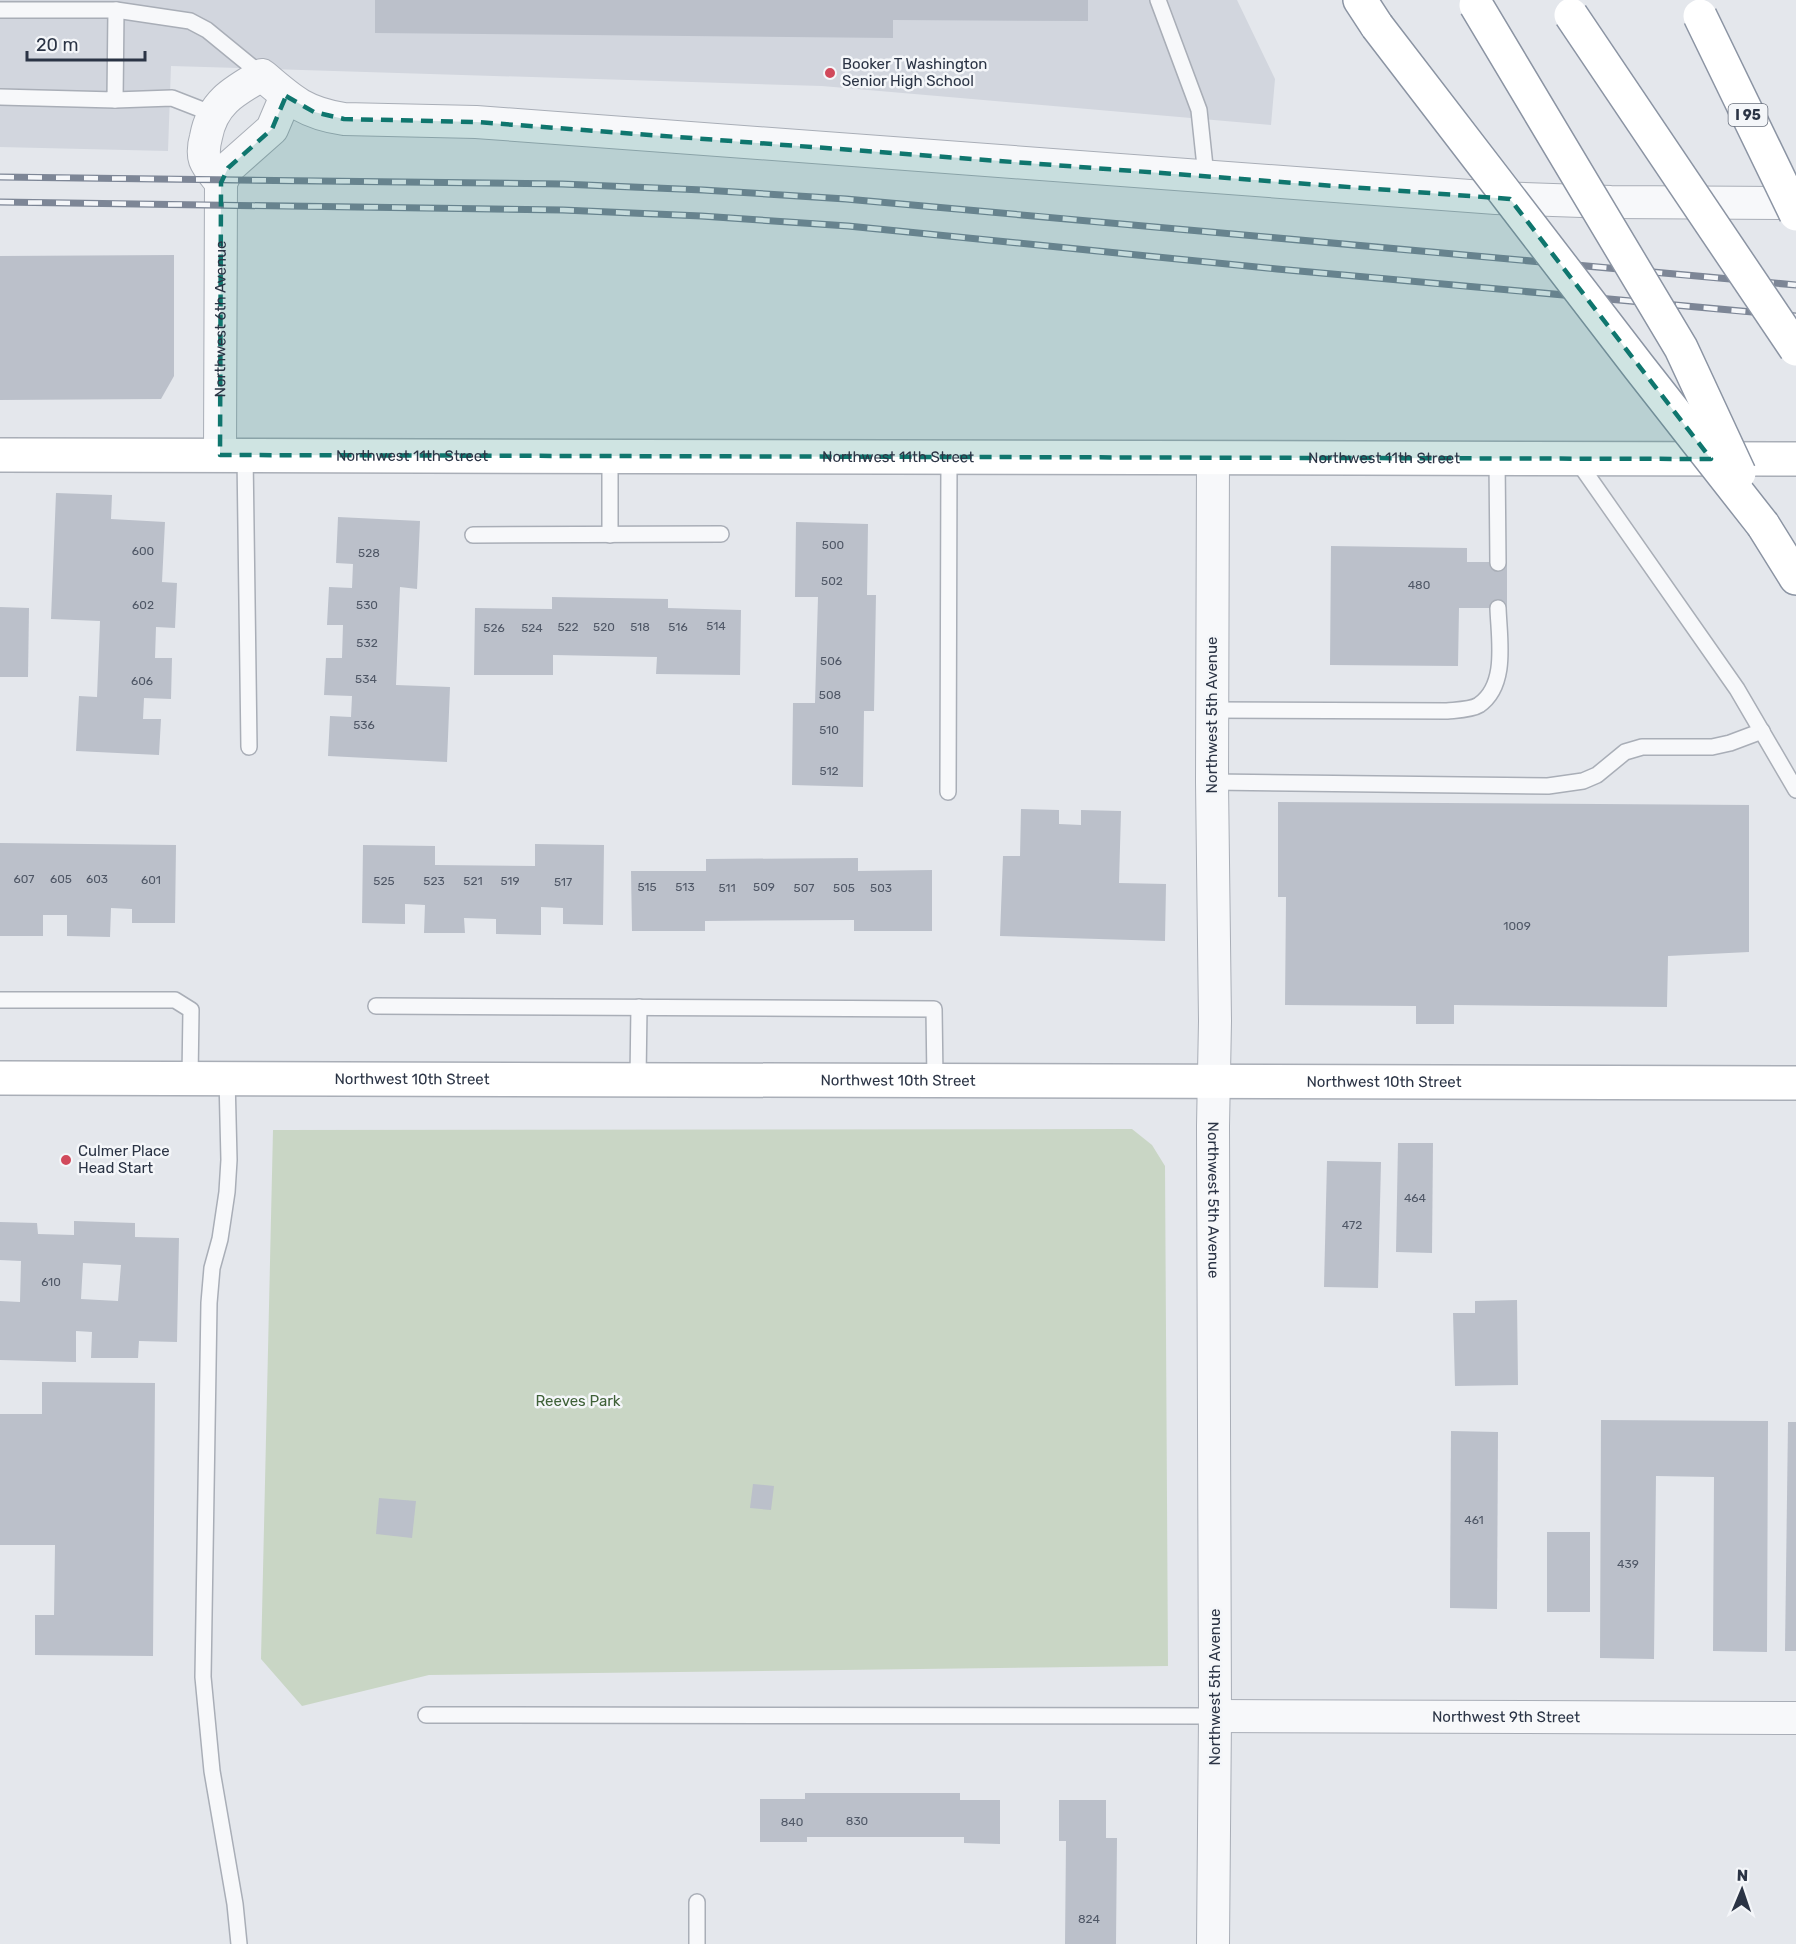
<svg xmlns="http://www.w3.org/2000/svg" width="1796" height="1944" viewBox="0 0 1796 1944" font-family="Rubik,sans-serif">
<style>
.built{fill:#d2d6de}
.green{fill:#c9d6c5}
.building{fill:#bbc0ca;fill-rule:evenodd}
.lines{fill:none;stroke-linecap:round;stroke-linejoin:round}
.lane-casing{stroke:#a9aeb7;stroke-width:18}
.street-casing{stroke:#a9aeb7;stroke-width:34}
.secondary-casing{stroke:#a9aeb7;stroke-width:36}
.highway-casing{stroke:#8b94a3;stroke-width:36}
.lane{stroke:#f7f8fa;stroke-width:15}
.street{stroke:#f7f8fa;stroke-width:32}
.secondary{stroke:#fff;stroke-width:33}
.highway{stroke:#fff;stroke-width:33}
.rail-casing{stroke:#7d8696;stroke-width:7}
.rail{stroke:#f4f6f9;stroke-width:4.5;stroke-dasharray:14;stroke-linecap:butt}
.highway-bridge-casing{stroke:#8b94a3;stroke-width:36;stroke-linecap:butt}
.highway-bridge{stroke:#fff;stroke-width:33}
.marked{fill:#0f766e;fill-opacity:0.2;stroke:#0f766e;stroke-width:4.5;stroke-dasharray:12 8;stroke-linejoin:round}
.poi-dot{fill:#d1495b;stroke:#f4f6f9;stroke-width:2}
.labels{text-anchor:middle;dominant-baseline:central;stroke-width:5;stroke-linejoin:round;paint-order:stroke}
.number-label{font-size:12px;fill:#4f5766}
.shield{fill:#f4f6f9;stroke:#676e7b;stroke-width:1.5}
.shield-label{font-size:14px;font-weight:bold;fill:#2b3445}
.poi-label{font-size:15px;fill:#2b3445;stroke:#f4f6f9;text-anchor:start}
.street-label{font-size:15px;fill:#2b3445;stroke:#f4f6f9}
.park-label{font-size:15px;fill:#3f6138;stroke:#f4f6f9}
</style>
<rect width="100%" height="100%" fill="#e4e7ec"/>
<path class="built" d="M0,0H1237L1275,79L1271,125L822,86L171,66L168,151L0,147Z"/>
<path class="green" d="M1132,1129L1152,1145L1165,1166L1168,1666L429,1675L302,1706L261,1659L273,1130Z"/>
<g class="building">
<path d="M375,0H1088V21L893,20V38L375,33Z"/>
<path d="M174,255V376L161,399L0,400V256Z"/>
<path d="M56,493L112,495L111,519L165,522L162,582L177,583L175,628L156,627L155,658H172L171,699L144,698L143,719H161L159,755L76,751L79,696L97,697L100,621L51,619Z"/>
<path d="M338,517L420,521L417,589L400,587L396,685L450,687L447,762L328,756L330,716L351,717L352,696L324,695L326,658H342L343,625H327L329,587L352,588L353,564L336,563Z"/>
<path d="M796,522L868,524L867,595H876L874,711H864L863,787L792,785L793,703H815L818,597H795Z"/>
<path d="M1331,546L1467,548V562H1507V608H1459L1458,666L1330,665Z"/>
<path d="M552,597L668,599V608L741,610L740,675L656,674L657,657L553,655V675H474L475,608L552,609Z"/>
<path d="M0,607L29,608L28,677H0Z"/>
<path d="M1278,802L1749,805V952L1668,956L1667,1007L1454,1005V1024H1416V1006L1285,1005L1286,897H1278Z"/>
<path d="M1021,809L1059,810V824L1081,825V810L1121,811L1119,883L1166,884L1165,941L1000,936L1003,856H1020Z"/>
<path d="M0,843L176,845L175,923H132V909L111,908L110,937L67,936V915H43V936H0Z"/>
<path d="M535,844L604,845L603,925L563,924V908L541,907V935L496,934V919L464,918L465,933H424L425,905L405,904V924L362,923L363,845L435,846V865L535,866Z"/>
<path d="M858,858V871L932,870V931H854V920L705,921V931H632L631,871H706V859Z"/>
<path d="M1398,1143H1433L1432,1253L1396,1252Z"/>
<path d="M1327,1161L1381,1162L1378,1288L1324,1287Z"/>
<path d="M74,1221L135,1223V1237L179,1238L177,1342L139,1341L138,1358H91L92,1332L76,1331V1362L0,1360V1301L20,1302L21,1261L0,1260V1222L37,1223L38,1234L74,1235ZM83,1263L121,1265L118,1301L81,1299Z"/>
<path d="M1517,1300L1518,1385L1455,1386L1453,1313H1475V1301Z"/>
<path d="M42,1382L155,1383L153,1656L35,1655V1615H54L55,1545H0V1414H42Z"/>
<path d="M1601,1420L1768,1421L1767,1652L1713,1651L1714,1477L1656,1476L1654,1659L1600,1658Z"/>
<path d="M1788,1422H1796V1651H1785Z"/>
<path d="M1451,1431L1498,1432L1497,1609L1450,1608Z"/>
<path d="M753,1484L774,1486L771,1510L750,1508Z"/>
<path d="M379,1498L416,1501L412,1538L376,1534Z"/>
<rect x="1547" y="1532" width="43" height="80"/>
<path d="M805,1793H960V1800H1000V1844L964,1843V1837H807V1842H760V1799H805Z"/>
<path d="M1059,1800H1106V1838H1117L1116,1944H1065L1066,1841H1059Z"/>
</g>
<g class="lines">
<defs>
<g id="lane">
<path d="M1158,0L1199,110L1206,176"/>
<path d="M0,10H116L190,21L207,30L262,75"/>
<path d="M0,97L115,100L116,10"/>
<path d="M115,100L172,98L213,114"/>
<path d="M245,455L249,747"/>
<path d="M610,456V535"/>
<path d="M1497,458L1498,563"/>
<path d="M1576,459L1737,689L1796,790"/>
<path d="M473,535L721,534"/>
<path d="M1212,710L1447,711C1456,710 1471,710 1479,705C1508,685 1499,639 1498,608"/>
<path d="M1212,782L1548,786L1583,781L1597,775L1625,752L1642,747H1712L1730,743L1762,731"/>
<path d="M948,792L949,457"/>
<path d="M0,1000H175L191,1010L190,1078"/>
<path d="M376,1006L934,1009L935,1079"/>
<path d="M227,1078L229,1160L227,1192L220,1239L212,1268L209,1303L203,1677L212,1771L235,1904L239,1944"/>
<path d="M638,1079L639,1007"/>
<path d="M426,1715L1215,1716"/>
<path d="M697,1944V1902"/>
</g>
<g id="street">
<path d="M221,183C216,176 208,168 205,160C203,154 204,144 206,137C212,103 234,91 262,75C292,101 305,113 344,119L476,122L1496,198L1611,202L1796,203"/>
<path id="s1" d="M220,455L221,183L228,168L272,129L286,96"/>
<path id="s2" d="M1213,458L1212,782L1215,1021L1213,1126L1215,1716L1213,1944"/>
<path id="s3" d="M1215,1716L1796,1718"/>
</g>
<g id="secondary">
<path id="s4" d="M0,455L1796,459"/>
<path id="s5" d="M0,1078L1796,1083"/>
</g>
<g id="highway">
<path d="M1360,0L1377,26"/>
<path d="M1763,525L1796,578"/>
</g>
</defs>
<use href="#lane" class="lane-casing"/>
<use href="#street" class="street-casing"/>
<use href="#secondary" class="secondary-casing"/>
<use href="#highway" class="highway-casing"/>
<use href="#lane" class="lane"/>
<use href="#street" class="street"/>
<use href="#secondary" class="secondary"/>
<use href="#highway" class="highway"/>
<defs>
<g id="rail">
<path d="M0,177L562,184L703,190L846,199L1796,285"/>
<path d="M0,202L563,210L701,216L848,226L1277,269L1796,316"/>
</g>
</defs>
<use href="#rail" class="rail-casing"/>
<use href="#rail" class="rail"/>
<defs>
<g id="highway-bridge">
<path d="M1476,5L1681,348L1739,473"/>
<path d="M1571,15L1796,349"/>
<path d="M1700,16L1796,214"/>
<path d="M1377,26L1639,367L1763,525"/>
</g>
</defs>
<use href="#highway-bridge" class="highway-bridge-casing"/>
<use href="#highway-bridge" class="highway-bridge"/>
</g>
<path class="marked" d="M286,96L314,112L344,119L476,122L1510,199L1711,459L220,455L221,183L228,168L272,129Z"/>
<g class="poi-dot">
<circle cx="830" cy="73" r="6"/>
<circle cx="66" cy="1160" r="6"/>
</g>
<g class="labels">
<g class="number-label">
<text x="833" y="545">500</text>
<text x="143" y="551">600</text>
<text x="369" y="553">528</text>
<text x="832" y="581">502</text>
<text x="1419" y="585">480</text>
<text x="143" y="605">602</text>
<text x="367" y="605">530</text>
<text x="716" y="626">514</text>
<text x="568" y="627">522</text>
<text x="604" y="627">520</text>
<text x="640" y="627">518</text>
<text x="678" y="627">516</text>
<text x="494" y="628">526</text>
<text x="532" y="628">524</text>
<text x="367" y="643">532</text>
<text x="831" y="661">506</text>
<text x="366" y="679">534</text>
<text x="142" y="681">606</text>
<text x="830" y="695">508</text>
<text x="364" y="725">536</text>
<text x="829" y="730">510</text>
<text x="829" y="771">512</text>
<text x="24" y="879">607</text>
<text x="61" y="879">605</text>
<text x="97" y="879">603</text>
<text x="151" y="880">601</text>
<text x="384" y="881">525</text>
<text x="434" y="881">523</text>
<text x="473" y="881">521</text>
<text x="510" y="881">519</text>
<text x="563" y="882">517</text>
<text x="647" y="887">515</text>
<text x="685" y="887">513</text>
<text x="764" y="887">509</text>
<text x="727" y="888">511</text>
<text x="804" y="888">507</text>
<text x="844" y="888">505</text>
<text x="881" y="888">503</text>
<text x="1517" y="926">1009</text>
<text x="1415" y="1198">464</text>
<text x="1352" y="1225">472</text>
<text x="51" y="1282">610</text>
<text x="1474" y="1520">461</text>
<text x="1628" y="1564">439</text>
<text x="857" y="1821">830</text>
<text x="792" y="1822">840</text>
<text x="1089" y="1919">824</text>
</g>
<rect class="shield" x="1728.5" y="104" width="39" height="22" rx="4.5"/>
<g class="shield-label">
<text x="1748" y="115">I 95</text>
</g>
<g class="poi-label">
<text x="842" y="64">Booker T Washington<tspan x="842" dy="17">Senior High School</tspan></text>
<text x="78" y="1151">Culmer Place<tspan x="78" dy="17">Head Start</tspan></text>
</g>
<g class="street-label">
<text stroke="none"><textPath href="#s1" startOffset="136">Northwest 6th Avenue</textPath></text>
<text stroke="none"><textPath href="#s4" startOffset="412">Northwest 11th Street</textPath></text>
<text stroke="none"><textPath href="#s4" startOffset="898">Northwest 11th Street</textPath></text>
<text stroke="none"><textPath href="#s4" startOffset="1384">Northwest 11th Street</textPath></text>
<text transform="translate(1212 715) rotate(-90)">Northwest 5th Avenue</text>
<text stroke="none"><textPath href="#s5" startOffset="412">Northwest 10th Street</textPath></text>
<text stroke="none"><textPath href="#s5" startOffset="898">Northwest 10th Street</textPath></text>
<text stroke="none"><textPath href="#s5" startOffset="1384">Northwest 10th Street</textPath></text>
<text stroke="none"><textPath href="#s2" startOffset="742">Northwest 5th Avenue</textPath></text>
<text transform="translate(1215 1687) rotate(-90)">Northwest 5th Avenue</text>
<text stroke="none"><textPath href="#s3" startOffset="291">Northwest 9th Street</textPath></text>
</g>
<g class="park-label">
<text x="578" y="1401">Reeves Park</text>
</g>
</g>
<g transform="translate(1742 1890) rotate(2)" stroke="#f4f6f9" stroke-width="4.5" paint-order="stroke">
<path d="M0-4.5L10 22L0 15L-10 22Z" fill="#2b3445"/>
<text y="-9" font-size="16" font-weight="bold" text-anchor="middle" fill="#2b3445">N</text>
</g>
<path d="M27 51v9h118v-9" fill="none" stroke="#2b3445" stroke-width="3"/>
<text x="36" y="51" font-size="18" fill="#2b3445" stroke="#f4f6f9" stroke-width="4.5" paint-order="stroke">20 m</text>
</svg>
